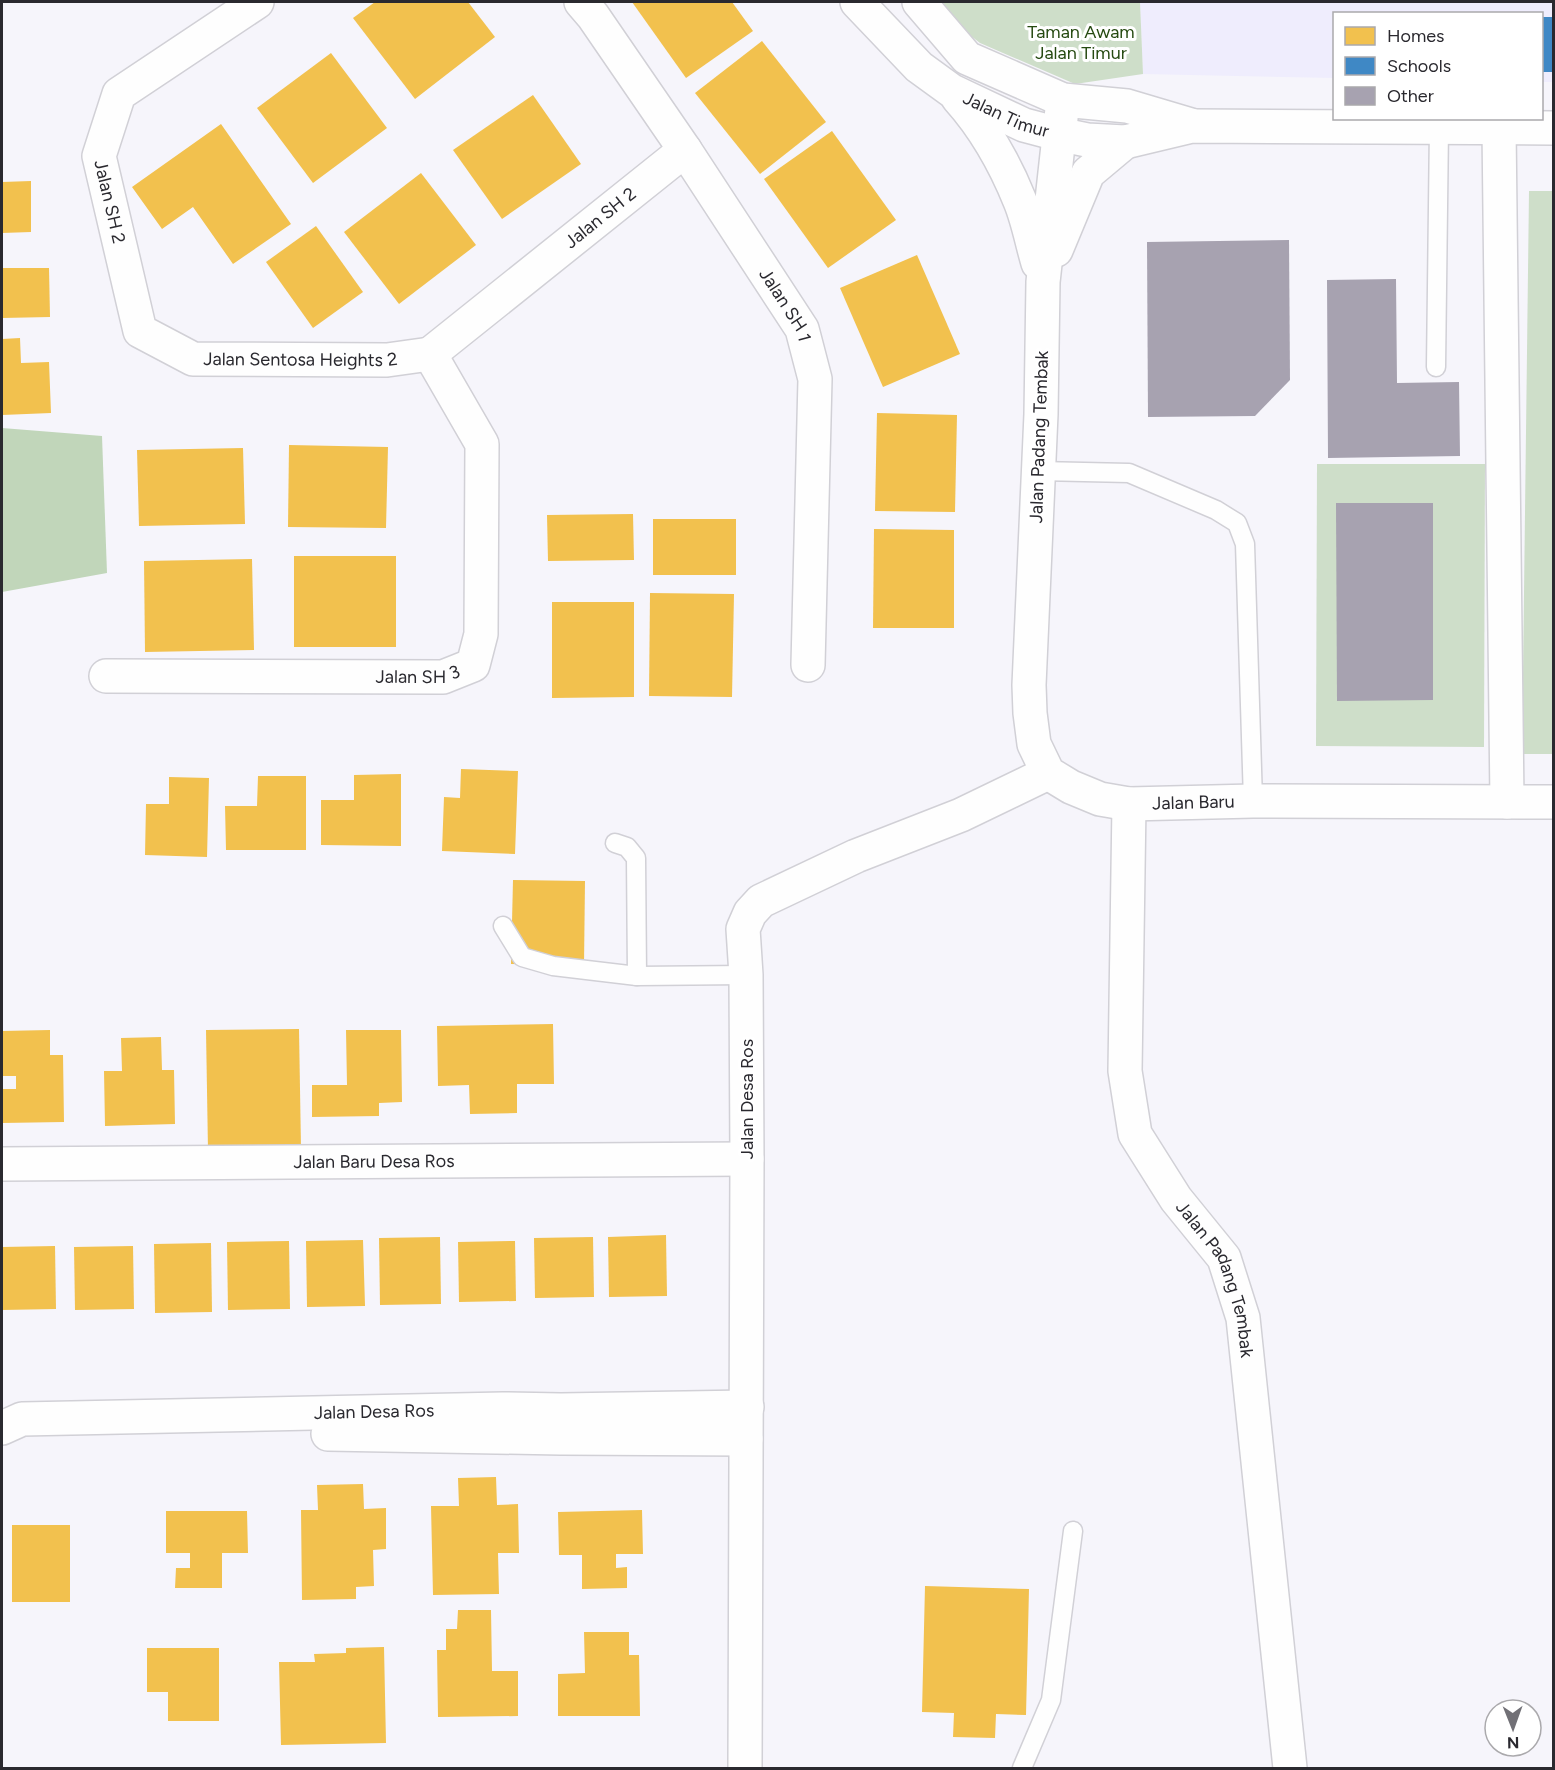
<svg xmlns="http://www.w3.org/2000/svg" width="1555" height="1770" viewBox="0 0 1555 1770" font-family="Figtree,sans-serif">
<style>
.built{fill:#efedfd}
.green{fill:#cedec9}
.forest{fill:#c1d6ba}
.homes{fill:#f2c14e}
.schools{fill:#3f88c5}
.building{fill:#a7a2b0}
.lines{fill:none;stroke-linecap:round;stroke-linejoin:round}
.lane-casing{stroke:#d1d0d6;stroke-width:21}
.street-casing{stroke:#d1d0d6;stroke-width:36}
.secondary-casing{stroke:#d1d0d6;stroke-width:36}
.lane{stroke:#fefefe;stroke-width:18}
.street{stroke:#fefefe;stroke-width:33}
.secondary{stroke:#fefefe;stroke-width:33}
.labels{text-anchor:middle;dominant-baseline:central;stroke-width:6;stroke-linejoin:round;paint-order:stroke}
.park-label{font-size:18px;fill:#264a11;stroke:#fff}
.street-label{font-size:18px;fill:#2a292f;stroke:#fff}
</style>
<rect width="100%" height="100%" fill="#f6f5fb"/>
<path class="built" d="M1140,2H1553V82H1542V14H1334V78L1143,74Z"/>
<g class="green">
<path d="M942,2H1140L1143,74L1075,84L980,43L962,29Z"/>
<path d="M1529,191H1553V754H1522Z"/>
<path d="M1317,464H1485L1484,747L1316,746Z"/>
</g>
<path class="forest" d="M2,428L102,436L107,573L2,592Z"/>
<g class="homes">
<path d="M375,2H468L495,37L415,99L353,18Z"/>
<path d="M632,2H732L753,31L686,78Z"/>
<path d="M762,41L826,122L760,174L695,93Z"/>
<path d="M331,53L387,128L313,183L257,108Z"/>
<path d="M533,95L581,164L502,219L453,150Z"/>
<path d="M221,124L291,224L233,264L193,207L162,229L132,187Z"/>
<path d="M832,131L896,220L828,268L764,179Z"/>
<path d="M421,173L476,245L399,304L344,232Z"/>
<path d="M31,181V232L2,233V182Z"/>
<path d="M316,226L363,292L313,328L266,262Z"/>
<path d="M917,255L960,354L883,387L840,288Z"/>
<path d="M2,268H49L50,317L2,318Z"/>
<path d="M20,338L21,363L49,362L51,413L2,415V339Z"/>
<path d="M877,413L957,415L955,512L875,511Z"/>
<path d="M289,445L388,447L386,528L288,527Z"/>
<path d="M243,448L245,524L139,526L137,450Z"/>
<path d="M633,514L634,560L548,561L547,515Z"/>
<rect x="653" y="519" width="83" height="56"/>
<path d="M874,529L954,530V628H873Z"/>
<rect x="294" y="556" width="102" height="91"/>
<path d="M252,559L254,650L145,652L144,561Z"/>
<path d="M650,593L734,594L732,697L649,696Z"/>
<path d="M552,602H634V697L552,698Z"/>
<path d="M461,769L518,771L515,854L442,851L444,797L460,798Z"/>
<path d="M401,774V846L321,845V800H354V775Z"/>
<path d="M258,776H306V850H226L225,806H257Z"/>
<path d="M169,777L209,778L207,857L145,855L146,804H169Z"/>
<path d="M513,880L585,881L584,965L511,964Z"/>
<path d="M553,1024L554,1084H517V1113L470,1114L469,1085L438,1086L437,1026Z"/>
<path d="M299,1029L301,1149L208,1151L206,1030Z"/>
<path d="M50,1030V1055H63L64,1122L2,1123V1089H16V1076H2V1031Z"/>
<path d="M346,1030H401L402,1102L379,1103V1116L312,1117V1085H347Z"/>
<path d="M161,1037L162,1070H174L175,1124L105,1126L104,1071H122L121,1038Z"/>
<path d="M666,1235L667,1296L609,1297L608,1237Z"/>
<path d="M440,1237L441,1304L380,1305L379,1238Z"/>
<path d="M593,1237L594,1297L535,1298L534,1238Z"/>
<path d="M363,1240L365,1306L307,1307L306,1241Z"/>
<path d="M289,1241L290,1309L228,1310L227,1242Z"/>
<path d="M515,1241L516,1301L459,1302L458,1242Z"/>
<path d="M211,1243L212,1312L155,1313L154,1244Z"/>
<path d="M55,1246L56,1309L2,1310V1247Z"/>
<path d="M133,1246L134,1309L75,1310L74,1247Z"/>
<path d="M496,1477L497,1505L518,1504L519,1553H498L499,1594L433,1595L431,1506H459L458,1478Z"/>
<path d="M363,1484L364,1509L386,1508V1549L373,1550L374,1586L356,1587V1599L302,1600L301,1510H318L317,1485Z"/>
<path d="M642,1510L643,1554H616V1568L627,1567V1588L582,1589V1555H559L558,1512Z"/>
<path d="M166,1511H247L248,1553H222V1588H175L176,1568H190V1553H166Z"/>
<rect x="12" y="1525" width="58" height="77"/>
<path d="M925,1586L1029,1589L1026,1715L996,1714L995,1738L953,1737L954,1713L922,1712Z"/>
<path d="M458,1610H491L492,1671H518V1716L438,1717L437,1650H446V1629H457Z"/>
<path d="M584,1632H629V1655H639L640,1716H558V1674L585,1673Z"/>
<path d="M384,1647L386,1743L281,1745L279,1662H315L314,1654L346,1653V1648Z"/>
<path d="M147,1648H219V1721H168V1692H147Z"/>
</g>
<rect class="schools" x="1542" y="17" width="12" height="55"/>
<g class="building">
<path d="M1289,240L1290,380L1255,416L1148,417L1147,242Z"/>
<path d="M1396,279L1397,383L1459,382L1460,456L1328,458L1327,280Z"/>
<path d="M1336,503H1433V700L1337,701Z"/>
</g>
<g class="lines">
<defs>
<g id="lane">
<path d="M1436,367L1439,127"/>
<path d="M1039,471L1129,473L1216,510L1237,523L1245,544L1253,801"/>
<path d="M615,843L627,847L636,858L637,976"/>
<path d="M503,926L522,957L553,966L637,976L746,975"/>
<path d="M1022,1768L1051,1700L1073,1531"/>
</g>
<g id="street">
<path id="s1" d="M257,2L119,94L99,156L140,331L193,359L387,360L430,354"/>
<path id="s2" d="M581,2L593,16L685,150L802,329L815,379L808,665"/>
<path d="M1499,128L1507,802"/>
<path id="s3" d="M430,354L685,150"/>
<path id="s4" d="M106,676L443,677L473,665L481,634L482,444L430,354"/>
<path id="s5" d="M1129,804L1125,1071L1135,1134L1176,1199L1224,1258L1243,1318L1290,1768"/>
<path id="s6" d="M2,1164L747,1159"/>
<path id="s7" d="M2,1428L22,1419L503,1409L561,1410L747,1407"/>
<path d="M328,1434L561,1438L746,1439"/>
<path d="M745,1768L747,1159L746,975L743,929L750,913L761,901L856,856L961,815L1048,773"/>
</g>
<g id="secondary">
<path id="s8" d="M857,2L919,67L952,91L1024,125L1058,134L1087,140L1125,142L1192,126L1554,128"/>
<path d="M919,2L967,58L1063,100L1127,106L1191,125"/>
<path d="M958,98C985,128 1005,164 1020,201C1028,220 1032,243 1038,263"/>
<path id="s9" d="M1063,100L1043,282L1041,414L1029,685L1030,713L1034,744L1048,773L1071,787L1100,799L1129,804L1253,801L1554,802"/>
<path d="M1056,250L1088,173L1125,142"/>
</g>
</defs>
<use href="#lane" class="lane-casing"/>
<use href="#street" class="street-casing"/>
<use href="#secondary" class="secondary-casing"/>
<use href="#lane" class="lane"/>
<use href="#street" class="street"/>
<use href="#secondary" class="secondary"/>
</g>
<g class="labels">
<g class="park-label">
<text x="1081" y="32">Taman Awam<tspan x="1081" dy="21">Jalan Timur</tspan></text>
</g>
<g class="street-label">
<text stroke="none"><textPath href="#s8" startOffset="190">Jalan Timur</textPath></text>
<text stroke="none"><textPath href="#s1" startOffset="278">Jalan SH 2</textPath></text>
<text stroke="none"><textPath href="#s3" startOffset="218">Jalan SH 2</textPath></text>
<text stroke="none"><textPath href="#s2" startOffset="366">Jalan SH 1</textPath></text>
<text stroke="none"><textPath href="#s1" startOffset="578">Jalan Sentosa Heights 2</textPath></text>
<text transform="translate(1039 437) rotate(-88)">Jalan Padang Tembak</text>
<text stroke="none"><textPath href="#s4" startOffset="312">Jalan SH 3</textPath></text>
<text stroke="none"><textPath href="#s9" startOffset="830">Jalan Baru</textPath></text>
<text transform="translate(747 1099) rotate(-90)">Jalan Desa Ros</text>
<text stroke="none"><textPath href="#s6" startOffset="372">Jalan Baru Desa Ros</textPath></text>
<text stroke="none"><textPath href="#s5" startOffset="500">Jalan Padang Tembak</textPath></text>
<text stroke="none"><textPath href="#s7" startOffset="374">Jalan Desa Ros</textPath></text>
</g>
</g>
<rect width="1555" height="1770" fill="none" stroke="#2a292f" stroke-width="6"/>
<rect x="1333" y="12" width="210" height="108" fill="#ffffff" stroke="#aaa9ac" stroke-width="1.5"/>
<rect x="1345" y="27" width="30" height="18" fill="#f2c14e" stroke="#aaa9ac" stroke-width="1.5"/>
<text x="1387" y="42" font-size="18" fill="#2a292f">Homes</text>
<rect x="1345" y="57" width="30" height="18" fill="#3f88c5" stroke="#aaa9ac" stroke-width="1.5"/>
<text x="1387" y="72" font-size="18" fill="#2a292f">Schools</text>
<rect x="1345" y="87" width="30" height="18" fill="#a7a2b0" stroke="#aaa9ac" stroke-width="1.5"/>
<text x="1387" y="102" font-size="18" fill="#2a292f">Other</text>
<g transform="translate(1513 1728) rotate(179)"><circle r="28" fill="#ffffff" stroke="#aaa9ac" stroke-width="1.5"/>
<path d="M0-4.5L10 22L0 15L-10 22Z" fill="#717076"/>
<text y="-9" font-size="16" font-weight="bold" text-anchor="middle" fill="#2a292f">N</text>
</g>
</svg>
